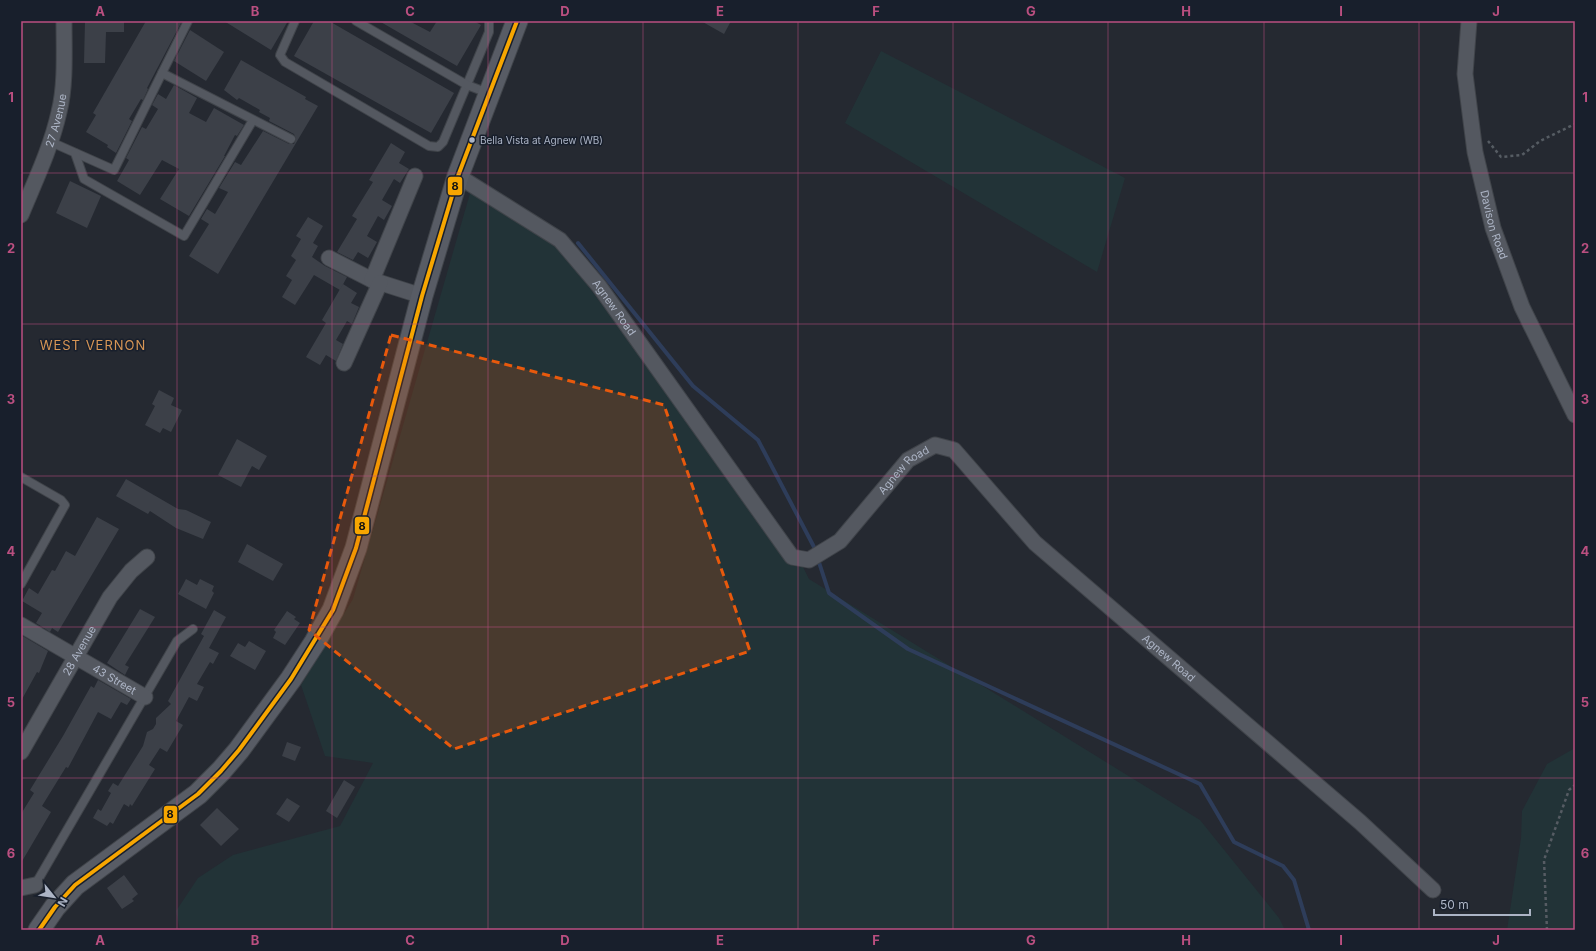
<svg xmlns="http://www.w3.org/2000/svg" width="1596" height="951" viewBox="0 0 1596 951" font-family="Inter,sans-serif">
<style>
.green{fill:#223337}
.lines{fill:none;stroke-linecap:round;stroke-linejoin:round}
.stream{stroke:#2e3d5a;stroke-width:4}
.building{fill:#3c4048}
.lane-casing{stroke:#40444a;stroke-width:10}
.street-casing{stroke:#40444a;stroke-width:17}
.secondary-casing{stroke:#40444a;stroke-width:23}
.path{stroke:#565c63;stroke-width:2.5;stroke-dasharray:3 3;stroke-linecap:butt}
.lane{stroke:#545860;stroke-width:8}
.street{stroke:#545860;stroke-width:15}
.secondary{stroke:#585c65;stroke-width:21}
.bus-1-casing{stroke:#181f2c;stroke-width:7}
.bus-1{stroke:#f7a600;stroke-width:4}
.marked{fill:#e8590c;fill-opacity:0.2;stroke:#e8590c;stroke-width:3;stroke-dasharray:8 5;stroke-linejoin:round}
.grid{fill:none;stroke:#ba4f80;stroke-width:1;stroke-opacity:0.55}
.bus-dot{fill:#acb4c5;stroke:#181f2c;stroke-width:1.5}
.labels{text-anchor:middle;dominant-baseline:central;stroke-width:3;stroke-linejoin:round;paint-order:stroke}
.bus-label{font-size:10px;fill:#acb4c5;stroke:#181f2c;text-anchor:start}
.street-label{font-size:11px;fill:#acb4c5;stroke:#181f2c}
.quarter-label{font-size:13px;letter-spacing:1px;fill:#d79655;stroke:#181f2c}
.line-badge{stroke:#181f2c;stroke-width:1.5}
.pale-badge-label{font-size:11px;text-anchor:middle;font-weight:bold;fill:#111}
.neatline{fill:none;stroke:#ba4f80;stroke-width:1.5}
.grid-label{font-size:13px;text-anchor:middle;font-weight:bold;fill:#ba4f80}
</style>
<rect width="100%" height="100%" fill="#252931"/>
<g class="green">
<path d="M881,51L1125,178L1097,272L845,123Z"/>
<path d="M473,183L556,243L792,559L800,561L809,579L1200,820L1279,918L1285,930H180L176,911L198,878L233,855L340,826L373,763L325,756L301,685L353,599Z"/>
<path d="M1575,748V930H1507L1521,838L1522,811L1547,764Z"/>
</g>
<g class="lines">
<path class="stream" d="M578,243L693,386L758,440L814,547L829,593L908,649L1200,784L1234,842L1283,866L1294,880L1309,930"/>
</g>
<g class="building">
<path d="M85,21L124,22V32H106L105,63H84Z"/>
<path d="M146,21H178L181,23L147,88L148,89L143,100L141,99L129,119L132,121L116,153L107,147L108,145L86,132L96,115L93,113Z"/>
<path d="M224,21H288L271,50Z"/>
<path d="M314,21H329L454,93L431,133L294,56Z"/>
<path d="M379,21H409L430,32L437,21H474L481,25L457,66Z"/>
<path d="M701,21H731L724,34Z"/>
<path d="M190,30L224,52L206,81L174,61Z"/>
<path d="M241,60L306,97L305,99L318,106L218,274L189,256L209,224L201,219L207,209L215,214L228,192L219,188L235,162L241,165L263,131L289,144H294L296,139L294,134L269,121L270,118L259,112L260,110L239,98L237,100L224,90Z"/>
<path d="M174,85L197,98L189,113L206,122L214,108L244,125L237,136L235,135L224,156H225L189,216L160,199L179,169L162,160L140,195L117,181L129,160L126,158L142,127L146,129L158,109L152,105L158,94L166,99Z"/>
<path d="M391,143L405,152L399,163L409,169L400,183L394,179L382,200L392,206L384,220L378,216L367,236L377,242L368,258L358,252L353,260L337,252L357,219L352,216L373,182L369,180Z"/>
<path d="M70,181L101,196L87,228L56,213Z"/>
<path d="M308,217L323,226L313,243L318,246L312,257L325,266L347,277L340,290L314,275L295,305L282,297L292,280L286,276L296,260L291,256L301,239L296,236Z"/>
<path d="M343,284L357,293L351,303L359,307L352,324L347,321L336,340L343,344L336,361L326,355L320,365L306,357L326,323L322,320Z"/>
<path d="M159,390L174,398L171,405L182,410L171,432L163,428L160,433L145,425L155,406L152,404Z"/>
<path d="M237,439L267,456L259,470L252,466L241,487L218,475Z"/>
<path d="M126,479L178,509L186,510L211,522L203,539L176,528L150,511L148,514L116,496Z"/>
<path d="M97,517L119,529L58,632L52,628L50,632L36,623L42,613L22,601L29,588L38,594L52,570L55,571L66,551L75,556Z"/>
<path d="M247,544L283,564L273,581L238,562Z"/>
<path d="M186,579L197,585L200,579L214,586L212,591L214,593L206,609L178,594Z"/>
<path d="M140,609L155,617L125,665L129,667L125,675L107,663Z"/>
<path d="M214,610L226,617L209,648L219,653L213,664L210,662L197,684L204,687L197,701L189,697L176,721L183,725L167,752L160,748L149,765L155,769L132,806L130,804L129,807L124,804L113,824L110,822L107,826L93,818L98,809L101,811L111,793L108,791L113,783L118,786L143,746L147,732L153,729L156,724V718L171,704L168,701L204,636L201,634Z"/>
<path d="M287,611L296,617L294,619L300,623L285,645L273,638L276,632L274,630Z"/>
<path d="M21,635L48,651L39,673L37,672L21,701Z"/>
<path d="M249,641L266,651L255,670L230,656L238,643L245,647Z"/>
<path d="M98,680L131,699L127,705L121,702L111,719L98,712L68,768L66,767L42,806L51,812L21,863V814L34,793L30,790L63,736L91,686L94,688Z"/>
<path d="M287,742L301,747L295,761L282,756Z"/>
<path d="M344,780L355,787L337,818L326,811Z"/>
<path d="M287,798L300,806L289,822L276,814Z"/>
<path d="M217,808L239,829L221,846L200,825Z"/>
<path d="M124,875L138,894L132,899L134,901L122,909L107,888Z"/>
</g>
<g class="lines">
<defs>
<g id="lane">
<path d="M295,21L280,55L285,62L429,146L438,147L443,142L489,32V21"/>
<path d="M356,21L467,85L488,93"/>
<path d="M162,73L188,21"/>
<path d="M51,142L114,170L162,73L291,139"/>
<path d="M75,153L84,179L184,236L253,120"/>
<path d="M21,477L61,500L65,505L21,584"/>
<path d="M35,885L177,641L193,629"/>
</g>
<g id="street">
<path id="s1" d="M1469,21L1465,74L1475,152L1493,228L1522,307L1575,415"/>
<path id="s2" d="M458,176L560,240L599,286L792,557L809,560L840,541L908,460L935,445L954,450L1035,543L1360,822L1433,890"/>
<path id="s3" d="M21,215C35,181 51,148 59,112C66,85 64,49 64,21"/>
<path d="M329,258L372,280L422,296"/>
<path d="M372,280L415,176"/>
<path d="M344,363L380,283"/>
<path id="s4" d="M21,625L145,697"/>
<path id="s5" d="M21,752L110,597L131,571L147,557"/>
<path d="M21,888L35,885"/>
</g>
<path id="secondary" d="M39,930L55,907L75,885L198,794L221,771L239,750L291,679L315,642L333,610L356,548L422,296L458,176L517,21"/>
</defs>
<use href="#lane" class="lane-casing"/>
<use href="#street" class="street-casing"/>
<use href="#secondary" class="secondary-casing"/>
<g class="path">
<path d="M1488,141L1501,157L1522,155L1540,141L1575,124"/>
<path d="M1547,930L1544,860L1569,790L1575,785"/>
</g>
<use href="#lane" class="lane"/>
<use href="#street" class="street"/>
<use href="#secondary" class="secondary"/>
<defs>
<path id="bus-1" d="M39,930L55,907L75,885L198,794L221,771L239,750L291,679L333,610L356,548L422,296L458,176L517,21"/>
</defs>
<use href="#bus-1" class="bus-1-casing"/>
<use href="#bus-1" class="bus-1"/>
</g>
<path class="marked" d="M391,335L664,405L750,651L454,749L309,630Z"/>
<path class="grid" d="M177,21V930M332,21V930M488,21V930M643,21V930M798,21V930M953,21V930M1108,21V930M1264,21V930M1419,21V930M21,173H1575M21,324H1575M21,476H1575M21,627H1575M21,778H1575"/>
<circle class="bus-dot" cx="472" cy="140" r="3.5"/>
<g class="labels">
<g class="bus-label">
<text x="480" y="140">Bella Vista at Agnew (WB)</text>
</g>
<g class="street-label">
<text stroke="none"><textPath href="#s3" startOffset="101">27 Avenue</textPath></text>
<text stroke="none"><textPath href="#s1" startOffset="207">Davison Road</textPath></text>
<text stroke="none"><textPath href="#s2" startOffset="207">Agnew Road</textPath></text>
<text stroke="none"><textPath href="#s2" startOffset="663">Agnew Road</textPath></text>
<text stroke="none"><textPath href="#s5" startOffset="117">28 Avenue</textPath></text>
<text stroke="none"><textPath href="#s2" startOffset="1023">Agnew Road</textPath></text>
<text stroke="none"><textPath href="#s4" startOffset="108">43 Street</textPath></text>
</g>
<g class="quarter-label">
<text x="93" y="345">WEST VERNON</text>
</g>
</g>
<g class="line-badge">
<rect x="447" y="176" width="16" height="20" rx="4" fill="#f7a600"/>
<rect x="354" y="516" width="16" height="19" rx="4" fill="#f7a600"/>
<rect x="163" y="805" width="15" height="19" rx="4" fill="#f7a600"/>
</g>
<g class="pale-badge-label">
<text x="455" y="190">8</text>
<text x="362" y="530">8</text>
<text x="170" y="818">8</text>
</g>
<rect width="1596" height="951" fill="none" stroke="#181f2c" stroke-width="44"/>
<g transform="translate(54 897) rotate(120)" stroke="#181f2c" stroke-width="3" paint-order="stroke">
<path d="M0-3L7 15L0 10L-7 15Z" fill="#acb4c5"/>
<text y="-6" font-size="11" font-weight="bold" text-anchor="middle" fill="#acb4c5">N</text>
</g>
<path d="M1434 909v6h96v-6" fill="none" stroke="#acb4c5" stroke-width="2"/>
<text x="1440" y="909" font-size="12" fill="#acb4c5" stroke="#181f2c" stroke-width="3" paint-order="stroke">50 m</text>
<rect x="22" y="22" width="1552" height="907" class="neatline"/>
<g class="grid-label">
<text x="100" y="16">A</text>
<text x="255" y="16">B</text>
<text x="410" y="16">C</text>
<text x="565" y="16">D</text>
<text x="720" y="16">E</text>
<text x="876" y="16">F</text>
<text x="1031" y="16">G</text>
<text x="1186" y="16">H</text>
<text x="1341" y="16">I</text>
<text x="1496" y="16">J</text>
<text x="11" y="102">1</text>
<text x="1585" y="102">1</text>
<text x="11" y="253">2</text>
<text x="1585" y="253">2</text>
<text x="11" y="404">3</text>
<text x="1585" y="404">3</text>
<text x="11" y="556">4</text>
<text x="1585" y="556">4</text>
<text x="11" y="707">5</text>
<text x="1585" y="707">5</text>
<text x="11" y="858">6</text>
<text x="1585" y="858">6</text>
<text x="100" y="945">A</text>
<text x="255" y="945">B</text>
<text x="410" y="945">C</text>
<text x="565" y="945">D</text>
<text x="720" y="945">E</text>
<text x="876" y="945">F</text>
<text x="1031" y="945">G</text>
<text x="1186" y="945">H</text>
<text x="1341" y="945">I</text>
<text x="1496" y="945">J</text>
</g>
</svg>
